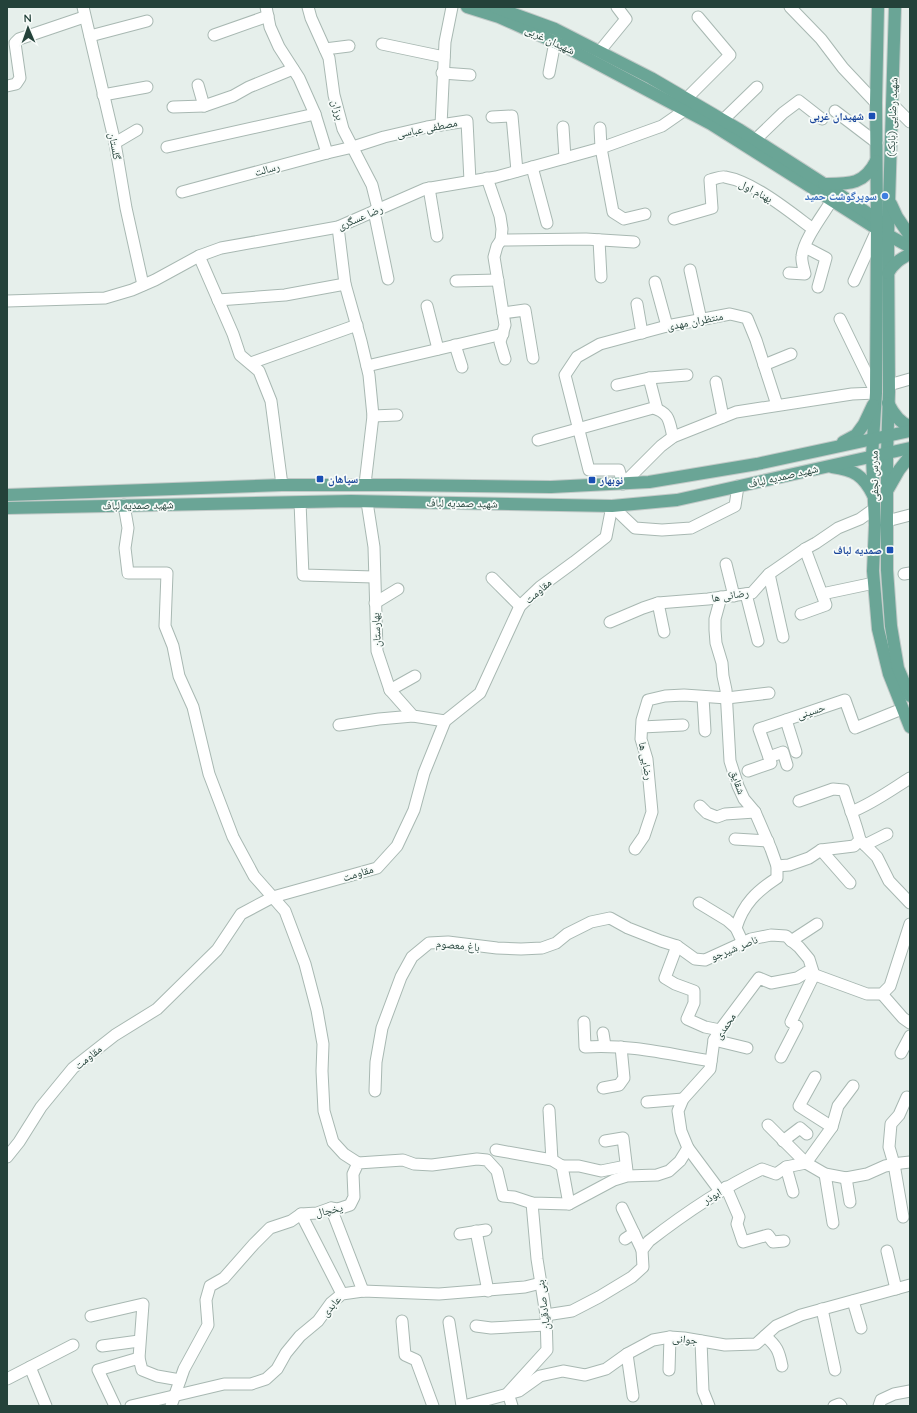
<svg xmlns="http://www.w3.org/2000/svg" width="917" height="1413" viewBox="0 0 917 1413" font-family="Quicksand,'Noto Naskh Arabic',sans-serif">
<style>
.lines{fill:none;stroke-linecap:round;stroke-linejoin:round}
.minor-casing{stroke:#a8b8b2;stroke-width:13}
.major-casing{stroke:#c2cac8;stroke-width:14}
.minor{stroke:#fff;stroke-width:11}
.major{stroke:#6aa596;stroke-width:12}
.transit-dot{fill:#1a4fb4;stroke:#f7fbf9;stroke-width:1.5}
.shop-dot{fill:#3f7fe0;stroke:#f7fbf9;stroke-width:1.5}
.labels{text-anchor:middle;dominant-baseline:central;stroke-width:3.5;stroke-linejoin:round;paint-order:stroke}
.street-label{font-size:11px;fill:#24423a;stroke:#f7fbf9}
.transit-label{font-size:11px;font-weight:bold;fill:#164399;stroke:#f7fbf9;text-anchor:end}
.shop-label{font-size:11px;font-weight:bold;fill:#366cbe;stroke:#f7fbf9;text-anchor:end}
</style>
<rect width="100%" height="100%" fill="#e6efeb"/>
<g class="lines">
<defs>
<g id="minor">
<path d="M83,7L115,143L126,208L143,285"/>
<path d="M266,7L270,27L279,47L299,78L315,114L327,153"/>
<path d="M308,7L311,18L329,58L334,95L343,129L372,185L378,209"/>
<path d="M790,7L821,39L843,68L876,103"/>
<path d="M214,35L268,16"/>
<path d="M90,36L147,21"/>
<path d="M382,44L444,57"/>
<path d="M325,49L349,46"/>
<path d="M599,52L626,19L617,7"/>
<path d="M442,73L470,75"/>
<path d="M549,73L555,42"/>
<path d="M198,85L204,106"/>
<path d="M7,86L16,84L20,78L15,43L19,39L84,17"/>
<path d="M103,95L147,87"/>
<path d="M686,99L730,55L698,17"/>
<path d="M893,105L910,122"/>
<path d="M173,107L204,106L233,96L249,87L293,69"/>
<path d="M835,111L877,143"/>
<path d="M492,117L512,116L517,171"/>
<path d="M723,120L757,87"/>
<path d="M441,125L445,42L452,7"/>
<path d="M563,127L565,158"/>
<path d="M600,128L601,148L613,212L624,219L645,214"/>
<path d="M755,140L783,113L799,101L822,119"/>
<path d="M115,143L137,130"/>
<path d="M167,147L315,114"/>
<path d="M532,167L547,223"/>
<path d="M487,178L500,216L502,229L501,240L497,246L494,257L505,325L500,342L505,359"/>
<path d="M429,188L437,236"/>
<path d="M182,192L327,153L353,147L384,137L427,127L467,121L470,181"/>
<path d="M374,211L388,279"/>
<path d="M674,219L712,208L710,180C715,179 721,176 725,177C754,182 790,212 813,229"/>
<path d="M338,227L345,284L361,341L369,375L373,416L365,484"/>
<path d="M501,240L586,239L634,242"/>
<path d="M599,240L601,277"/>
<path d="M805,247L826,258L818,287"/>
<path d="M199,256L233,334L240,355L259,371L271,401L282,485"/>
<path d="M690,270L701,320"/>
<path d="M789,273L805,274C804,269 801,261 802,256C804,239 823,215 832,200"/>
<path d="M456,281L498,280"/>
<path d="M854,281L877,230"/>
<path d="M655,282L667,326"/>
<path d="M218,300L285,295L345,284"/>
<path d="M7,301L105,298L132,290L155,280L199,256L221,248L338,227L425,189L496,177L601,148L662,126L685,110"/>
<path d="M637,304L642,333"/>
<path d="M427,306L438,349"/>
<path d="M503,313L525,310L533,358"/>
<path d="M455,345L462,367"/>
<path d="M251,363L357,325"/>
<path d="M764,365L791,354"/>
<path d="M367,366L503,334"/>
<path d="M649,378L657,409"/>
<path d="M716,382L723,417"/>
<path d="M617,385L649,378L687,375"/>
<path d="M889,385L910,379"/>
<path d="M777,405L756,340L747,318L730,314L667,326L600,344L577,357L565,375L589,470H619L623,484L661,446L673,437L736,412L852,394L876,393L840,319"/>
<path d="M373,416L397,415"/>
<path d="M538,440L653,408C670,413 669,421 673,437"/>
<path d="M300,502L303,575L374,577"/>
<path d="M367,502L374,547L377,651L390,690L413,716L445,721"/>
<path d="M124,505L128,528L125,548L128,573H167L165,626L173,646L179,676L193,707L209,774L233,837L254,876L285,911L305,964L317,1010L323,1044L322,1071L324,1111L333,1142L344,1154L358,1163"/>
<path d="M612,506L635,528L662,530L691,528L735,506L738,486"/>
<path d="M887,521L910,515"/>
<path d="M726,564L734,596"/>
<path d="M769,574L783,637"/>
<path d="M904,574L910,573"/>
<path d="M492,578L520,606"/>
<path d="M746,594L758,641"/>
<path d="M822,594L874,583"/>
<path d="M721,597L715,619V630L716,643L722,663L723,676L726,690L730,761L738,786L744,799L755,812L771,849L777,866V878C757,891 743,904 736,928L743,943"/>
<path d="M375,603L398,589"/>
<path d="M658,603L664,632"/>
<path d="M801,614L826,605L805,549"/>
<path d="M610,622L643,608L658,603L708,599L752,593L769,574L805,549L816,543L838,528L860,519L874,509"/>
<path d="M390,690L415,676"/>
<path d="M703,697L705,731"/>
<path d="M786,720L796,752"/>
<path d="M339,725L379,719L413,716"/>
<path d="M642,727L683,725"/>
<path d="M769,757L783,752L787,765"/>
<path d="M748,771L771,763L759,729L845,700L855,728L902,709"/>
<path d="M700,806L707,813L717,817L725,814L755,812"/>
<path d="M851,812C872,804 891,790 910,778"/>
<path d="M735,839L768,841"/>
<path d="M860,840L877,857L889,881L910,903"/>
<path d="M865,845L887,834"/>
<path d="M635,849L644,836L652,812L647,759L641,739L642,720L648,700L665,696L684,695L727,698L769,693"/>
<path d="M821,850L850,883"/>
<path d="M777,866L789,865L809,858L821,850L854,846L860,840C856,823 849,807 844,790L833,789L799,801"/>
<path d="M699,903L727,920L736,928"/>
<path d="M791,941L817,924"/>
<path d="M677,946L665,978L675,984L694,991V1003L687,1019L705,1027L720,1030"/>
<path d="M882,994L903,1018L910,1023"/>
<path d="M584,1022L585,1047C629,1044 668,1054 711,1061"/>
<path d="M603,1033L605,1046"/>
<path d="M714,1040L747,1048"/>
<path d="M901,1053L910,1036"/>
<path d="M815,1077L799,1106L832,1127"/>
<path d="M603,1088L619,1085L624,1078L621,1047"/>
<path d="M375,1091L376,1062L382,1028L401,977L412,957L429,943L448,942L497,948L521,949L542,948L556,943L567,934L591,922L610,918L628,928L661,941L677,946L695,959L705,960L751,939L771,935L786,936L799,947L809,959L814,975L791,1022L797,1026L781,1057"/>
<path d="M647,1102L683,1099"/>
<path d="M549,1110L552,1160"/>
<path d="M768,1125L806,1163L832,1127L838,1106L853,1086"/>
<path d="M605,1141L623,1138L627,1171"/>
<path d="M783,1141L800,1128L807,1134"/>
<path d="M688,1148L720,1191"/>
<path d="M496,1150L552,1160L562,1166L569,1204"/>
<path d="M7,1157L19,1142L41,1107L73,1068L115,1035L157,1009L217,950L241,914L273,897L377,868L397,846L414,810L424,773L445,721L480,693L520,606L540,587L574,562L606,537L612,506"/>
<path d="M562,1166H579L601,1171L626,1166"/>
<path d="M786,1167L793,1192"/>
<path d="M825,1174L833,1223"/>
<path d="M846,1178L850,1202"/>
<path d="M726,1187L739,1217L737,1224L743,1242L768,1235L773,1242L784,1241"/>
<path d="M331,1208L363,1291"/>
<path d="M622,1208L642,1250"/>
<path d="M301,1214L342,1294"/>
<path d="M903,1217L894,1164L889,1147L891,1124L899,1115L907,1097"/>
<path d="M476,1231L488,1291"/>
<path d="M460,1234L486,1230"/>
<path d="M625,1239L634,1233"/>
<path d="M887,1251L896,1289"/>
<path d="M853,1301L861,1328"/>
<path d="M822,1309L835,1370"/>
<path d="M546,1315L572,1311L599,1297L632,1277L643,1267L642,1250L649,1241C685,1213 722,1188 762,1169L776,1174L786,1167L806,1163L825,1174L846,1178L867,1174L885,1166L901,1163L910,1162"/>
<path d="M91,1316L143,1304L139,1358L142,1370L157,1376L180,1380"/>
<path d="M402,1321L405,1355L416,1360L433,1406"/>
<path d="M449,1322L462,1406"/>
<path d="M476,1326L491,1328L546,1325"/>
<path d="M765,1336C777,1346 779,1351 782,1366"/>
<path d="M701,1341L703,1391L709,1406"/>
<path d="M102,1346L139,1341"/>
<path d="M627,1354L633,1396"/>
<path d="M30,1367L46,1406"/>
<path d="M669,1370L670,1337"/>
<path d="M7,1379L73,1345"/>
<path d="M115,1406L98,1370L139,1358"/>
<path d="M131,1406L224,1384H251L266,1379L277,1369L286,1353L300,1336L318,1321L331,1303L342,1294L363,1291L439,1294L525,1287L541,1283"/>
<path d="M171,1406L184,1369L208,1325L206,1300L210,1286L224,1278L254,1244L270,1228L291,1221L301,1214L317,1213L331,1208L338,1209L350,1205L354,1197L353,1174L358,1163L403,1160L414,1164L432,1165L477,1159L487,1160L497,1171L503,1196L514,1197L532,1203L569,1204L614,1180L627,1176L657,1175L669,1171L680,1161L688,1148L681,1131L678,1111L683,1099L710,1069L714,1040L720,1030L759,978L771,983L797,978L807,972L867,994H882L890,986L910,924"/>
<path d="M464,1406L519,1391L540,1376L563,1371L585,1375L606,1369L627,1354L653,1340L670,1337L684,1338L725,1345L756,1344L776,1326L801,1315L910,1285"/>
<path d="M512,1406L508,1393L547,1350L546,1315L537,1259L532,1203"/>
<path d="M834,1406L839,1404L841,1406"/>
<path d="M879,1406L881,1400L894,1394L910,1391"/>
</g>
<g id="major">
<path d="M467,7L499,17L566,47L711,124L877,229L910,247"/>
<path d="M495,7L555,29L651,78L740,130L821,182L881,222"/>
<path d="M878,7L876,103L877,220L876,393L872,456L875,525L873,571L878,629L889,674L910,727"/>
<path d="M895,7L888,236L889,392L887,453V570L891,626L898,668L910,696"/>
<path d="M824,184C849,184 864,185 876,161"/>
<path d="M891,204L897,217L910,236"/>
<path d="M888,273C894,263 900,259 910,254"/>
<path d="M888,403C893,413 899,423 910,426"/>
<path d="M843,442L856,435L864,424L873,405"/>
<path d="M832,467C854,470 863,475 873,495"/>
<path d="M887,491L899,470L910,456"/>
<path d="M7,495L282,485H399L551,487L649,482L757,464L910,431"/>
<path d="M7,508L351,501L612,506L677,500L910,448"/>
</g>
</defs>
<use href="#minor" class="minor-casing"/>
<use href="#major" class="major-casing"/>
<use href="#minor" class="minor"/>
<use href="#major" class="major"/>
</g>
<g class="transit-dot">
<rect x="868" y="112" width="8" height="8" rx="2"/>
<rect x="316" y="475" width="8" height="8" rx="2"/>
<rect x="588" y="476" width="8" height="8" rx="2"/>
<rect x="886" y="546" width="8" height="8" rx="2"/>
</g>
<circle class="shop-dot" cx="885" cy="196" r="4"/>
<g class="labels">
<g class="street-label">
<text transform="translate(550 40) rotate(25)">شهیدان غربی</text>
<text transform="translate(338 110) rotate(76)">برزان</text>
<text transform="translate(892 117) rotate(-88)">شهید رضایی (بابک)</text>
<text transform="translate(427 128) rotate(-11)">مصطفی عباسی</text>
<text transform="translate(115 146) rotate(79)">گلستان</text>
<text transform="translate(267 169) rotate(-15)">رسالت</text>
<text transform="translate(756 191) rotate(28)">بهنام اول</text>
<text transform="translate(360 217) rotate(-23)">رضا عسگری</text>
<text transform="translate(695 321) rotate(-11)">منتظران مهدی</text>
<text transform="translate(783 476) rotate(-13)">شهید صمدیه لباف</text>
<text transform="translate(874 476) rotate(-91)">مدرس نجفی</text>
<text transform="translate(462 503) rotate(1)">شهید صمدیه لباف</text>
<text transform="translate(138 505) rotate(-1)">شهید صمدیه لباف</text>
<text transform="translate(538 591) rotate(-41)">مقاومت</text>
<text transform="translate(730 595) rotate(-9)">رضائی ها</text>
<text transform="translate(376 630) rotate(-93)">بهارستان</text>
<text transform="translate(811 711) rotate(-18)">حسینی</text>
<text transform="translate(646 761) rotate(80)">رضایی ها</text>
<text transform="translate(738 782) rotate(71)">شقایق</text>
<text transform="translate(358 873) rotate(-17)">مقاومت</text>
<text transform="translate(458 945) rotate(5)">باغ معصوم</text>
<text transform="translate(734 948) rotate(-22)">ناصر شیرجو</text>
<text transform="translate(725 1026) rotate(-56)">محمدی</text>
<text transform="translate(88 1057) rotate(-39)">مقاومت</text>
<text transform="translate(712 1196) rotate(-32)">ابوذر</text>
<text transform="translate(329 1210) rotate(-12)">یخچال</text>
<text transform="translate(543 1305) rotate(-97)">بنی صادقیان</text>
<text transform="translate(331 1306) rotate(-49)">عابدی</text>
<text transform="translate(685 1339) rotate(6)">جوانی</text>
</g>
<g class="transit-label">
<text x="864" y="116">شهیدان غربی</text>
<text x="328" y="479" text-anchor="start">سپاهان</text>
<text x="600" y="480" text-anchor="start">نوبهار</text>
<text x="882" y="550">صمدیه لباف</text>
</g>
<g class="shop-label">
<text x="877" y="196">سوپرگوشت حمید</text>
</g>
</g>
<rect width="917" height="1413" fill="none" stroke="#24423a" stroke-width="16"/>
<g transform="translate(28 28) rotate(358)" stroke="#f7fbf9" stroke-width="3" paint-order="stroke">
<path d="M0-3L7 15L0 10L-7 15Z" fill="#24423a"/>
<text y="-6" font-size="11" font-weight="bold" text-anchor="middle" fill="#24423a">N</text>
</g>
</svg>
